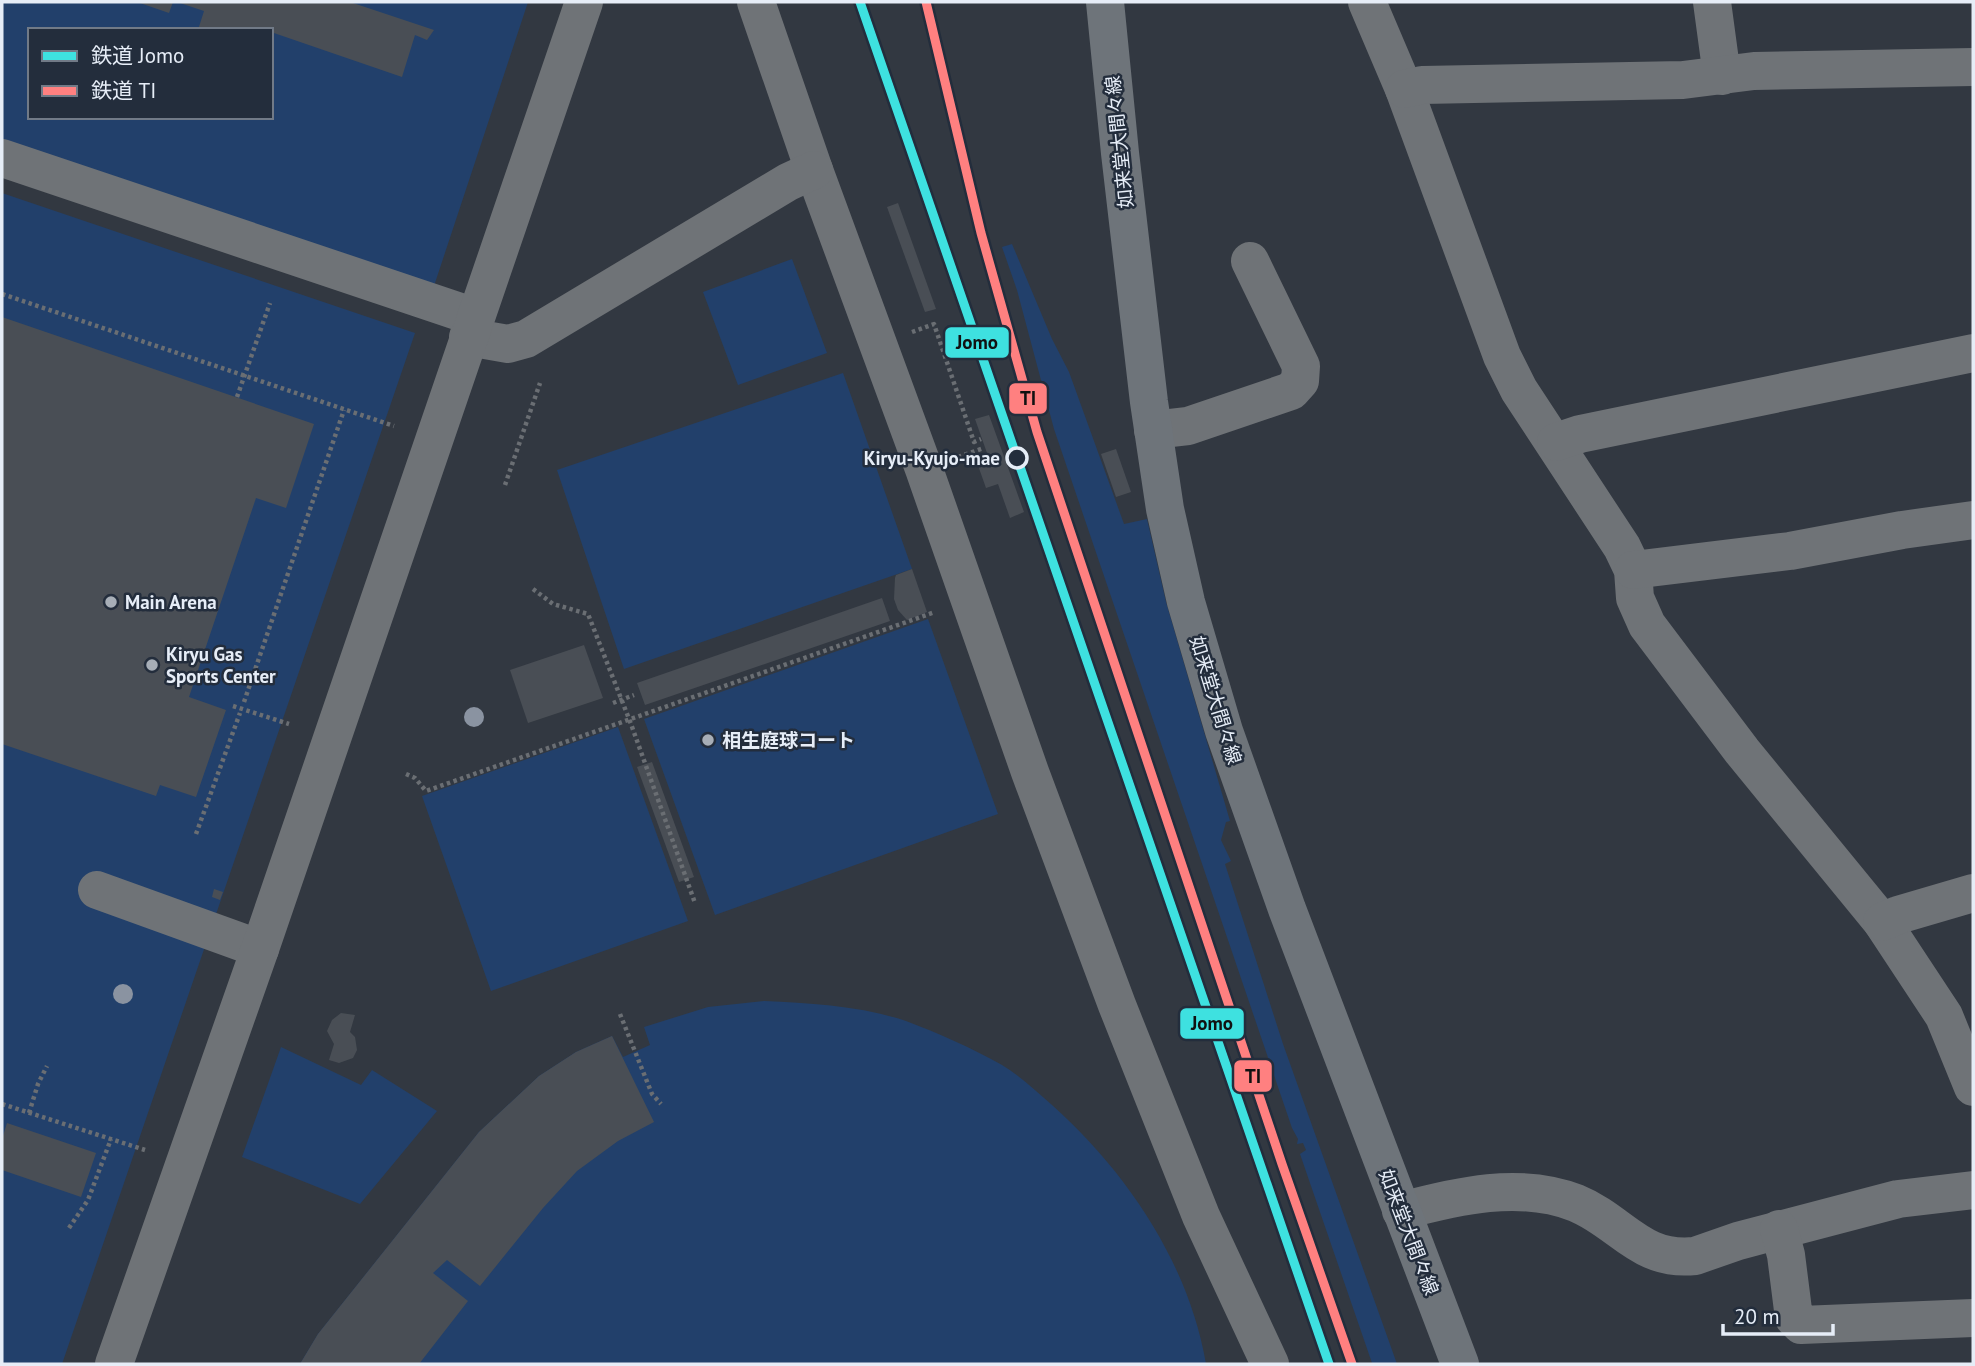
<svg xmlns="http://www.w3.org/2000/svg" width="1975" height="1366" viewBox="0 0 1975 1366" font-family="'PT Sans','Noto Sans JP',sans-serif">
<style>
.green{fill:#22406b;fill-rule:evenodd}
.building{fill:#494e55}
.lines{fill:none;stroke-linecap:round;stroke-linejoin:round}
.path{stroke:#6a6e73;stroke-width:4.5;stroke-dasharray:3.5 3.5;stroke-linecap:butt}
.minor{stroke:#6f7377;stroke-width:38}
.major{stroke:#6e747a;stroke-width:38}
.path-bridge{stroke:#6a6e73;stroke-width:4.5;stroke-dasharray:3.5 3.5;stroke-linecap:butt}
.rail-1-casing{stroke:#232d3c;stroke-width:14}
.rail-2-casing{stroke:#232d3c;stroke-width:14}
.rail-1{stroke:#3ee1e0;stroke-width:9}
.rail-2{stroke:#ff8080;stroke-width:9}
.tree{fill:#8a93a1}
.stop-dot{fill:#232d3c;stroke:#e6edf7;stroke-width:3.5}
.poi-dot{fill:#a7aeb7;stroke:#232d3c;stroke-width:2.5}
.labels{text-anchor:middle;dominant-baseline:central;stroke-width:5;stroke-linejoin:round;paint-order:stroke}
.street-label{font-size:19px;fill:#e6edf7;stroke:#232d3c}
.stop-label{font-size:19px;font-weight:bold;fill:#e6edf7;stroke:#232d3c;text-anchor:end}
.poi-label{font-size:19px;font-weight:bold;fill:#e6edf7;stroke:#232d3c;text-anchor:start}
.line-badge{stroke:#232d3c;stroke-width:2.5}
.pale-badge-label{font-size:19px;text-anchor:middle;font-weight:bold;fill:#111}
</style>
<rect width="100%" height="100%" fill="#323841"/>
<g class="green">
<path d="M2,2H528L434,286L2,140ZM30,30H271V117H30Z"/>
<path d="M2,193L415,333L62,1364H2Z"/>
<path d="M1012,244L1052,339L1069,372L1124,524L1147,519L1166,602L1230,821L1226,822L1221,840L1231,861L1225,864L1283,1044L1397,1364L1372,1363L1300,1154L1306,1150L1303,1143L1297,1144L1298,1139L1292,1128L1054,429L1017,290L1002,247Z"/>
<path d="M792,259L827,353L738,385L703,292Z"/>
<path d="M843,373L912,569L624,669L557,470Z"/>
<path d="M928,619L998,814L715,915L644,719Z"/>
<path d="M618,727L688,921L491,991L422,796Z"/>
<path d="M764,1001C811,1003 861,1006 906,1021C938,1033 972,1048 1002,1065C1020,1076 1036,1091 1052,1105C1127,1172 1189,1264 1206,1364H300L318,1334L479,1132L539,1076L576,1052L612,1036L623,1057L650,1045L644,1027L708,1007Z"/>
<path d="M281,1047L361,1085L372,1070L437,1111L360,1204L242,1157Z"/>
</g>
<g class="building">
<path d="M137,2H173L169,13Z"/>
<path d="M177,2H350L434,30L427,40L415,35L402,77L271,32V30H198L204,11Z"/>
<path d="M898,203L936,309L925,312L887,207Z"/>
<path d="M2,317L314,424L286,508L256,498L189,697L226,710L196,797L160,785L156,796L2,744Z"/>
<path d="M989,415L1024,512L1010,518L998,484L986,488L975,457L987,453L975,419Z"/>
<path d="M1116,449L1131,492L1116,497L1101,454Z"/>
<path d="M912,569L927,612L907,620L898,610L894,599L895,578L896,575Z"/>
<path d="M882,598L890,621L645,705L637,683Z"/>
<path d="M584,645L603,698L528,723L510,670Z"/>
<path d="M652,762L694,877L679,882L637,767Z"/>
<path d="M214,889L223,892L220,900L212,897Z"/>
<path d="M341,1013L355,1015L350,1032L355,1037L357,1050L353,1058L339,1063L329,1060L334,1044L327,1031L332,1020Z"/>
<path d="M612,1036L654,1122L618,1141L577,1171L543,1208L480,1286L447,1260L433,1273L468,1301L419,1364H300L318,1334L479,1132L539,1076L576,1052Z"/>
<path d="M7,1123L96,1153L81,1197L2,1170V1139Z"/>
</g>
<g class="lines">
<g class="path">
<path d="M2,294L394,426"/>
<path d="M912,332L934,324L974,442L981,439"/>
<path d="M237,397L270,303"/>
<path d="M958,457L984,448"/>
<path d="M505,485L540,383"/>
<path d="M533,589L553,604L588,614L631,724L695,903"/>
<path d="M244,702L344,410"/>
<path d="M233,706L289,724"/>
<path d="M406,774L415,778L426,791L935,612"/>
<path d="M196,834L240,713"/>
<path d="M620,1014L652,1094L661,1104"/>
<path d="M2,1104L145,1150"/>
<path d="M29,1113L38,1084L47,1066"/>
<path d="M69,1228L88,1200L111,1139"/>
</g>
<g class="minor">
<path d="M756,2L814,170L924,469L1030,772L1117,1005L1201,1216L1270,1364"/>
<path d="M1367,2L1404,89L1502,356L1519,390L1622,547L1633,570L1635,598L1647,625L1742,751L1882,922L1944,1016L1973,1087"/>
<path d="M1712,2L1722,76"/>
<path d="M1404,89L1422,85L1683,80L1754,71L1973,67"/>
<path d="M2,158L475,317"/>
<path d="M468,337L508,344L526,339L788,182L814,170"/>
<path d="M1153,430L1188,426L1291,391L1300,381L1301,366L1250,261"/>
<path d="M1556,442L1580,434L1973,353"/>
<path d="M1633,570L1790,551L1902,530L1973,520"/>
<path d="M97,890L260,949"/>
<path d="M1882,922L1898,915L1973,893"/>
<path d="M1401,1211C1457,1196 1520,1181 1576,1203C1622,1222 1640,1262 1695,1256L1738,1241L1898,1199L1973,1190"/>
<path d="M1779,1229L1786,1255L1794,1318L1801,1325L1973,1318"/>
<path d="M114,1364L260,949L584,2"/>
</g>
<path class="major" d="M1105,2L1120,153L1149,402L1165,509L1186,602L1224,731L1287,909L1460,1364"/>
<path class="path-bridge" d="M613,703L634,695"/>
<defs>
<path id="rail-1" d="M860,2L1329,1364"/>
<path id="rail-2" d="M926,2L981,233L1037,432L1282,1164L1352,1364"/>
</defs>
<use href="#rail-1" class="rail-1-casing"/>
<use href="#rail-2" class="rail-2-casing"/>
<use href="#rail-1" class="rail-1"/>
<use href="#rail-2" class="rail-2"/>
</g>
<g class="tree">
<circle cx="474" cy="717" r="10"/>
<circle cx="123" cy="994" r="10"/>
</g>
<circle class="stop-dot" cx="1017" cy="458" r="10"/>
<g class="poi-dot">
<circle cx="111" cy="602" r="7"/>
<circle cx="152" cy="665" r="7"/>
<circle cx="708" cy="740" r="7"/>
</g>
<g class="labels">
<g class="street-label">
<text transform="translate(1119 142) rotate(-96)">如来堂大間々線</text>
<text transform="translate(1216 700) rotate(73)">如来堂大間々線</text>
<text transform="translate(1409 1232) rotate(69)">如来堂大間々線</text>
</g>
<g class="stop-label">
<text x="1000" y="458">Kiryu-Kyujo-mae</text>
</g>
<g class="poi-label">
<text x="125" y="602">Main Arena</text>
<text x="166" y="654">Kiryu Gas<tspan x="166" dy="22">Sports Center</tspan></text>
<text x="722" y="740">相生庭球コート</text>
</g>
</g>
<g class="line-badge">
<rect x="944" y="326" width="66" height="33" rx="7" fill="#3ee1e0"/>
<rect x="1008" y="382" width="40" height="33" rx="7" fill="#ff8080"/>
<rect x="1179" y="1007" width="66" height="33" rx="7" fill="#3ee1e0"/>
<rect x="1233" y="1059" width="40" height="34" rx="7" fill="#ff8080"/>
</g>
<g class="pale-badge-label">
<text x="977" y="349">Jomo</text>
<text x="1028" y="405">TI</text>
<text x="1212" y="1030">Jomo</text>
<text x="1253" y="1083">TI</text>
</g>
<rect width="1975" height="1366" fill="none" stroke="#e6edf7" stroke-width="7"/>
<rect x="28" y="28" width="245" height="91" fill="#232d3c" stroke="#717a87" stroke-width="2"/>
<rect x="42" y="51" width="35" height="10" fill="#3ee1e0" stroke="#717a87" stroke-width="2"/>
<text x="91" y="63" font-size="21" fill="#e6edf7">鉄道 Jomo</text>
<rect x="42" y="86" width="35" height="10" fill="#ff8080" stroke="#717a87" stroke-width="2"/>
<text x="91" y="98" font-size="21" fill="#e6edf7">鉄道 TI</text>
<path d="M1723 1324v10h110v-10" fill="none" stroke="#e6edf7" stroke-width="3.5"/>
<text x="1734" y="1324" font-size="21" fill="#e6edf7" stroke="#232d3c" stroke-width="5" paint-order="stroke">20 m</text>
</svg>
